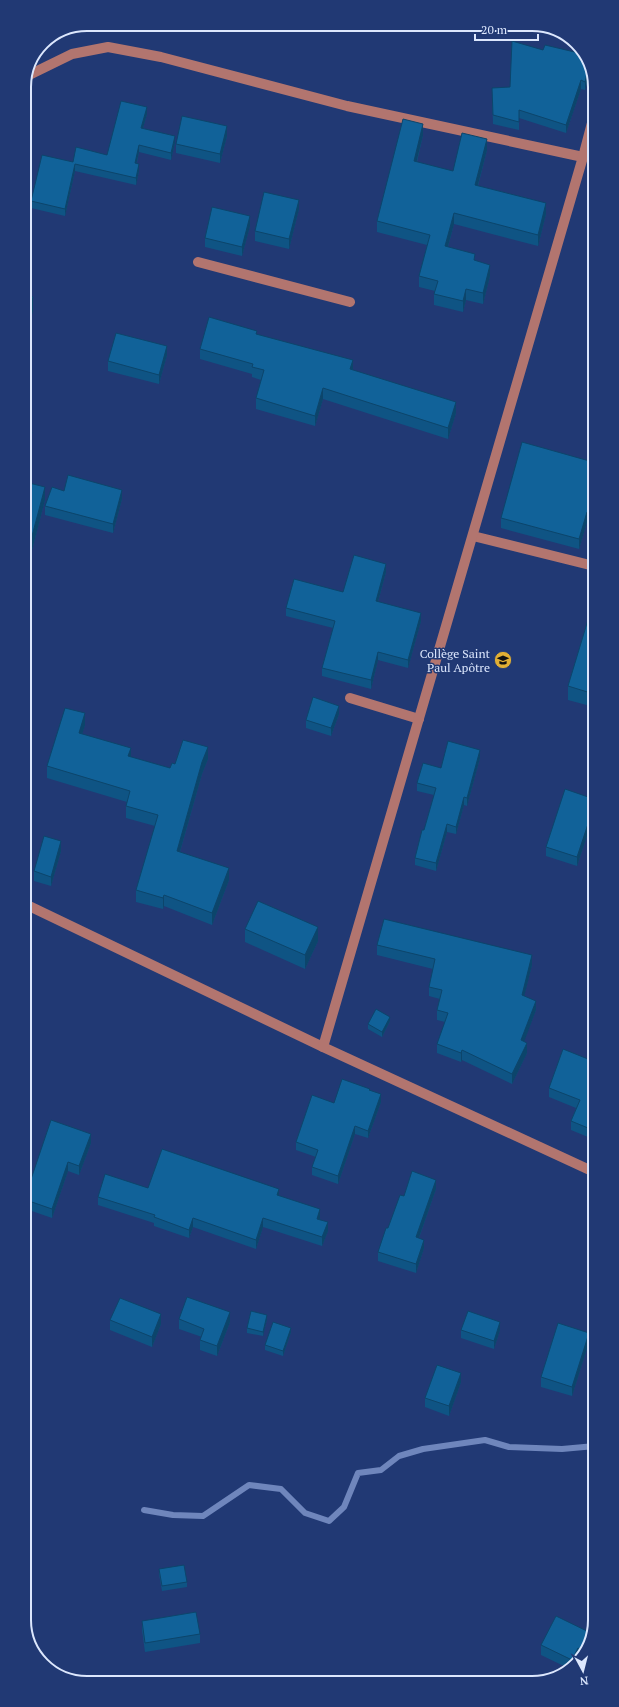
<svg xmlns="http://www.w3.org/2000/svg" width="619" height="1707" viewBox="0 0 619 1707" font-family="'PT Serif',serif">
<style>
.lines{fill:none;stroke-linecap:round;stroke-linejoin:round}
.stream{stroke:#6f86bc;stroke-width:6}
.minor{stroke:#b2756f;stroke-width:10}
.wall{fill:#0f5484}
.shaded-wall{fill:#0c456b}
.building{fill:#116299;stroke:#0c456b}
.labels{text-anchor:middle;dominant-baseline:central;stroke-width:3;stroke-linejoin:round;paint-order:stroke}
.poi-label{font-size:12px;fill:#dce7fd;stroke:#213974;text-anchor:end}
.rim{fill:none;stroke:#dce7fd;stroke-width:2}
</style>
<rect width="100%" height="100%" fill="#213974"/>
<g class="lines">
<path class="stream" d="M144,1510L173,1515L203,1516L249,1485L281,1489L305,1513L329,1521L344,1507L358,1473L381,1470L399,1456L423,1449L485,1440L509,1447L562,1449L595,1446"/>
<g class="minor">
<path d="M27,76L72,54L108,47L161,57L347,106L583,157"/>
<path d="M198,262L350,302"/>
<path d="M473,536L594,566"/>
<path d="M350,698L419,719"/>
<path d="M25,904L323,1047L594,1172"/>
<path d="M323,1047L583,157L593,119"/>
</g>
</g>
<g class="wall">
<path d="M543,50L583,54L591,67L585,90L581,89L566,133L519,118V130L493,124L492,96L510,87Z"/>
<path d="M147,114L143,128L175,143L171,160L139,152L137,163L139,171L136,185L75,171L65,216L31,208V201L73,162L107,155Z"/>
<path d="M423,135L417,162L453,171L487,150L478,186L546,214L538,246L454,224L448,247L475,261L490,276L483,304L466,300L463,312L434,305V294L435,291L419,287V276L427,245L377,232V221Z"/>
<path d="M227,136L220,163L176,153V144Z"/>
<path d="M299,209L289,249L255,241V231Z"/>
<path d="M250,226L242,256L205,247V238Z"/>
<path d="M257,334L353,370L456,413L448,439L323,399L315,426L256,409V398L261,380L252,377V374L200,359V349Z"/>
<path d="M167,355L159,384L108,371V361Z"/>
<path d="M593,462V524L587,522L579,549L501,528V518Z"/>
<path d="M25,482L45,500L32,550L25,548Z"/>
<path d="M64,491L122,499L113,533L45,515V506Z"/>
<path d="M386,572L378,602L421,621L408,668L378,660L371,689L322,676V668L333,628L286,616V608L343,592Z"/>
<path d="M594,600V707L568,700V686Z"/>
<path d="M339,714L331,736L306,728V720Z"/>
<path d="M85,725L82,734L131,757L170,768L175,764L208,759L202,774L180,852L229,880L212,925L164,906L163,909L136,902V890L155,826L126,818V806L127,802L47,778V766Z"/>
<path d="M480,758L467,806L464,805L456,834L447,832L436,871L415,865V858L424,830L434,795L417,791V783L441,768Z"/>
<path d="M594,799V815L577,866L546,856V847Z"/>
<path d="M61,851L51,886L34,881V871Z"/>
<path d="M245,929L318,941L305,969L245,942Z"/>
<path d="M377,945L532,965L524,996L536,1010L524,1041L527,1053L512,1084L462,1060L461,1062L437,1053V1044L445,1022L437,1020V1010L440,999L429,996V987L433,969L377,955Z"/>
<path d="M390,1021L382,1037L368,1029V1024Z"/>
<path d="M594,1056V1123L588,1137L571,1130V1121L576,1108L549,1097V1088L588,1059Z"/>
<path d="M370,1090L381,1102L368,1138L355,1134L338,1184L312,1175V1167L316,1157L296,1150V1142L334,1103Z"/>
<path d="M91,1143L79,1175L68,1171L52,1218L26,1209V1194Z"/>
<path d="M148,1188L279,1196L320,1218L319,1219L328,1231L322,1246L263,1227L256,1249L193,1227L189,1238L154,1226V1223L98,1205V1197Z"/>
<path d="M436,1189L419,1238L424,1248L416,1273L378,1261V1252L404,1196Z"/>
<path d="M179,1319L230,1322L217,1356L200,1350V1340L202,1337L179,1329Z"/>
<path d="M267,1319L263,1336L247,1333V1328Z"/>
<path d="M110,1320L161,1324L152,1347L110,1330Z"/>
<path d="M461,1330H500L494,1349L461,1338Z"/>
<path d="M291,1332L283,1356L265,1350V1345Z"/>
<path d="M589,1342L572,1396L541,1387V1377Z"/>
<path d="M461,1382L449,1416L425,1407V1398Z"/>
<path d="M159,1569L187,1582V1587L162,1591L159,1574Z"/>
<path d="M142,1621L200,1634V1643L145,1652L142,1630Z"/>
<path d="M591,1633L582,1659L578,1657L575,1664L568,1668L541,1655V1645Z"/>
</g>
<g class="shaded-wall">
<path d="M589,65L591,67L585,90V82Z"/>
<path d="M581,80V89L566,133V125Z"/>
<path d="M147,107V114L141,135V128Z"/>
<path d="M423,124V135L414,172V161Z"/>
<path d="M227,126V136L220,163V154Z"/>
<path d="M175,136V143L171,160V153Z"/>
<path d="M487,139V150L475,196V185Z"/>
<path d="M139,145V152L135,170V163Z"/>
<path d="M75,164V171L65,216V209Z"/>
<path d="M139,164V171L136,185V178Z"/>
<path d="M299,200V209L289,249V239Z"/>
<path d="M546,203V214L538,246V235Z"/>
<path d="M454,213V224L445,257V246Z"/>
<path d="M250,216V226L242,256V247Z"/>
<path d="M490,265V276L483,304V293Z"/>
<path d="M466,289V300L463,312V301Z"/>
<path d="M33,297V311L24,343V330Z"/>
<path d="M167,346V355L159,384V375Z"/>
<path d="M353,360V371L350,369Z"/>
<path d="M323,388V399L315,426V416Z"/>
<path d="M456,402V413L448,439V428Z"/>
<path d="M32,432V446L25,472V459Z"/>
<path d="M45,487V500L32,550V536Z"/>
<path d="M122,490V499L113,533V524Z"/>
<path d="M587,512V522L579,549V539Z"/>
<path d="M386,564V572L376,609V601Z"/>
<path d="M421,613V621L408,668V660Z"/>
<path d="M378,652V660L371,689V680Z"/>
<path d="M339,706V714L331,736V728Z"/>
<path d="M85,713V725L79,744V733Z"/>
<path d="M208,747V759L202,774L177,862V851L202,762Z"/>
<path d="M131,748V760L128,756Z"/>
<path d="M480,750V758L467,806V798Z"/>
<path d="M464,797V805L456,834V827Z"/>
<path d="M594,806V815L577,866V857Z"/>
<path d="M447,824V832L436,871V863Z"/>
<path d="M61,841V851L51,886V877Z"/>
<path d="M229,868V880L212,925V913Z"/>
<path d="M164,895V906L163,909V898Z"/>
<path d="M318,927V941L305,969V955Z"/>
<path d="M532,955V965L522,1005V995Z"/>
<path d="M536,1001V1010L521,1050V1040Z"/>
<path d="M390,1017V1021L382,1037V1032Z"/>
<path d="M527,1043V1053L512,1084V1074Z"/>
<path d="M462,1050V1060L461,1062V1053Z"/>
<path d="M381,1094V1102L368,1138V1131Z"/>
<path d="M594,1114V1123L588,1137V1128Z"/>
<path d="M355,1126V1134L338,1184V1176Z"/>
<path d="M91,1134V1143L79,1175V1166Z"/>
<path d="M68,1162V1171L52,1218V1209Z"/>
<path d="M436,1180V1189L416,1246V1237Z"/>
<path d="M279,1189V1198L277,1195Z"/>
<path d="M320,1209V1218L317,1227V1219Z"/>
<path d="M193,1218V1227L189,1238V1230Z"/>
<path d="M263,1218V1227L256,1249V1240Z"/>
<path d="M328,1222V1231L322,1246V1237Z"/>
<path d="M424,1240V1248L416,1273V1264Z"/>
<path d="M230,1312V1322L217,1356V1346Z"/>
<path d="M161,1314V1324L152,1347V1337Z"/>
<path d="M267,1315V1319L263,1336V1332Z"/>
<path d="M500,1322V1330L494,1349V1341Z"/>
<path d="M291,1328V1332L283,1356V1351Z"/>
<path d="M589,1333V1342L572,1396V1387Z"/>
<path d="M461,1373V1382L449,1416V1406Z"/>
<path d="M578,1648V1657L575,1664L572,1665V1660Z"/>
</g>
<g class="building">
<path d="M512,41L543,50L545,45L583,54L589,65L585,82L581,80L566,125L519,110V122L493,115L492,88L510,87Z"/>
<path d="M121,101L147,107L141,128L175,136L171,153L139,145L135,163L139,164L136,178L75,164L65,209L31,201L42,155L73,162L76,147L107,155Z"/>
<path d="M182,116L227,126L220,154L176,144Z"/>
<path d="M403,119L423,124L414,161L453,171L462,133L487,139L475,185L546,203L538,235L454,213L445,246L475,254L474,260L490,265L483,293L466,289L463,301L434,294L438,281L419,276L430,235L377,221Z"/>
<path d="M264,192L299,200L289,239L255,231Z"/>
<path d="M212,207L250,216L242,247L205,238Z"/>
<path d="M24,295L33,297L24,330Z"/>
<path d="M209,317L257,331L256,334L353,360L350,369L456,402L448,428L323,388L315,416L256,398L264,370L252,367L253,364L200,349Z"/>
<path d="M116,333L167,346L159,375L108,361Z"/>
<path d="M25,430L32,432L25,459Z"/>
<path d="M522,442L593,462V514L587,512L579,539L501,518Z"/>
<path d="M68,475L122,490L113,524L45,506L52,487L64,491Z"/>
<path d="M25,482L45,487L32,536L25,534Z"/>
<path d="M354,555L386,564L376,601L421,613L408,660L378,652L371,680L322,668L335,621L286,608L294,579L343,592Z"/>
<path d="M594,600V694L568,686Z"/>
<path d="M313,697L339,706L331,728L306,720Z"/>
<path d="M65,708L85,713L79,733L131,748L128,756L170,768L172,763L175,764L183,740L208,747L202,762L177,851L229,868L212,913L164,895L163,898L136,890L158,815L126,806L130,791L47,766Z"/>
<path d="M448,741L480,750L467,798L464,797L456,827L447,824L436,863L415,858L422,830H424L436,788L417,783L423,763L441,768Z"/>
<path d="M565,789L594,799V806L577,857L546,847Z"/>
<path d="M44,836L61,841L51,877L34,871Z"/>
<path d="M258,901L318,927L305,955L245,929Z"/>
<path d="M384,919L532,955L522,995L536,1001L521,1040L527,1043L512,1074L462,1050L461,1053L437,1044L448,1013L437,1010L442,990L429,987L435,959L377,945Z"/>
<path d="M376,1009L390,1017L382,1032L368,1024Z"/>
<path d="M563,1049L588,1059L589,1054L594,1056V1114L588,1128L571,1121L580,1100L549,1088Z"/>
<path d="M342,1079L370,1089L369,1090L381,1094L368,1131L355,1126L338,1176L312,1167L318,1150L296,1142L312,1095L334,1103Z"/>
<path d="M51,1120L91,1134L79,1166L68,1162L52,1209L26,1200V1194Z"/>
<path d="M162,1149L279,1189L277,1195L320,1209L317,1219L328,1222L322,1237L263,1218L256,1240L193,1218L189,1230L154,1217L155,1215L98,1197L105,1174L148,1188Z"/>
<path d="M412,1171L436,1180L416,1237L424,1240L416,1264L378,1252L386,1228H388L400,1195L404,1196Z"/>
<path d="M187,1297L230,1312L217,1346L200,1340L204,1329L179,1319Z"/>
<path d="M120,1298L161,1314L152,1337L110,1320Z"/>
<path d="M251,1311L267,1315L263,1332L247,1328Z"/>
<path d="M468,1311L500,1322L494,1341L461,1330Z"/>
<path d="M273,1322L291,1328L283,1351L265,1345Z"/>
<path d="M558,1323L589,1333L572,1387L541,1377Z"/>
<path d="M437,1365L461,1373L449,1406L425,1398Z"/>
<path d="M184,1565L187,1582L162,1586L159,1569Z"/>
<path d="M196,1612L200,1634L145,1643L142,1621Z"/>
<path d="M556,1616L591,1633L585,1651L578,1648L572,1660L541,1645Z"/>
</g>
<defs>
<symbol id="school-disc" viewBox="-11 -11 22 22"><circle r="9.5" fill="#e1af34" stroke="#213974"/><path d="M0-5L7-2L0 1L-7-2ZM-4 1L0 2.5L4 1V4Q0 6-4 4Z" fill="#111"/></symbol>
</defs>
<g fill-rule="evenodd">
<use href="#school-disc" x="493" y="650" width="20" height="20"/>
</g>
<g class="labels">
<g class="poi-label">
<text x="490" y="653">Collège Saint<tspan x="490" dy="14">Paul Apôtre</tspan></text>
</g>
</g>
<path d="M0 0H619V1707H0ZM87 31H532A56 56 0 0 1 588 87V1620A56 56 0 0 1 532 1676H87A56 56 0 0 1 31 1620V87A56 56 0 0 1 87 31Z" fill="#213974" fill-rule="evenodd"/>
<path class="rim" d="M87 31H532A56 56 0 0 1 588 87V1620A56 56 0 0 1 532 1676H87A56 56 0 0 1 31 1620V87A56 56 0 0 1 87 31Z"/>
<g transform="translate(583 1671) rotate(173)" stroke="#213974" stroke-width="3" paint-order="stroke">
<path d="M0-3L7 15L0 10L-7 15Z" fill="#dce7fd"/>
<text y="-6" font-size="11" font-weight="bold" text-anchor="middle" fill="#dce7fd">N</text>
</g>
<path d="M475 34v6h63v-6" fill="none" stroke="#dce7fd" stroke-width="2"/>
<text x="481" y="34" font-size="12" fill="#dce7fd" stroke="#213974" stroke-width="3" paint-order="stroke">20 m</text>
</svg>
